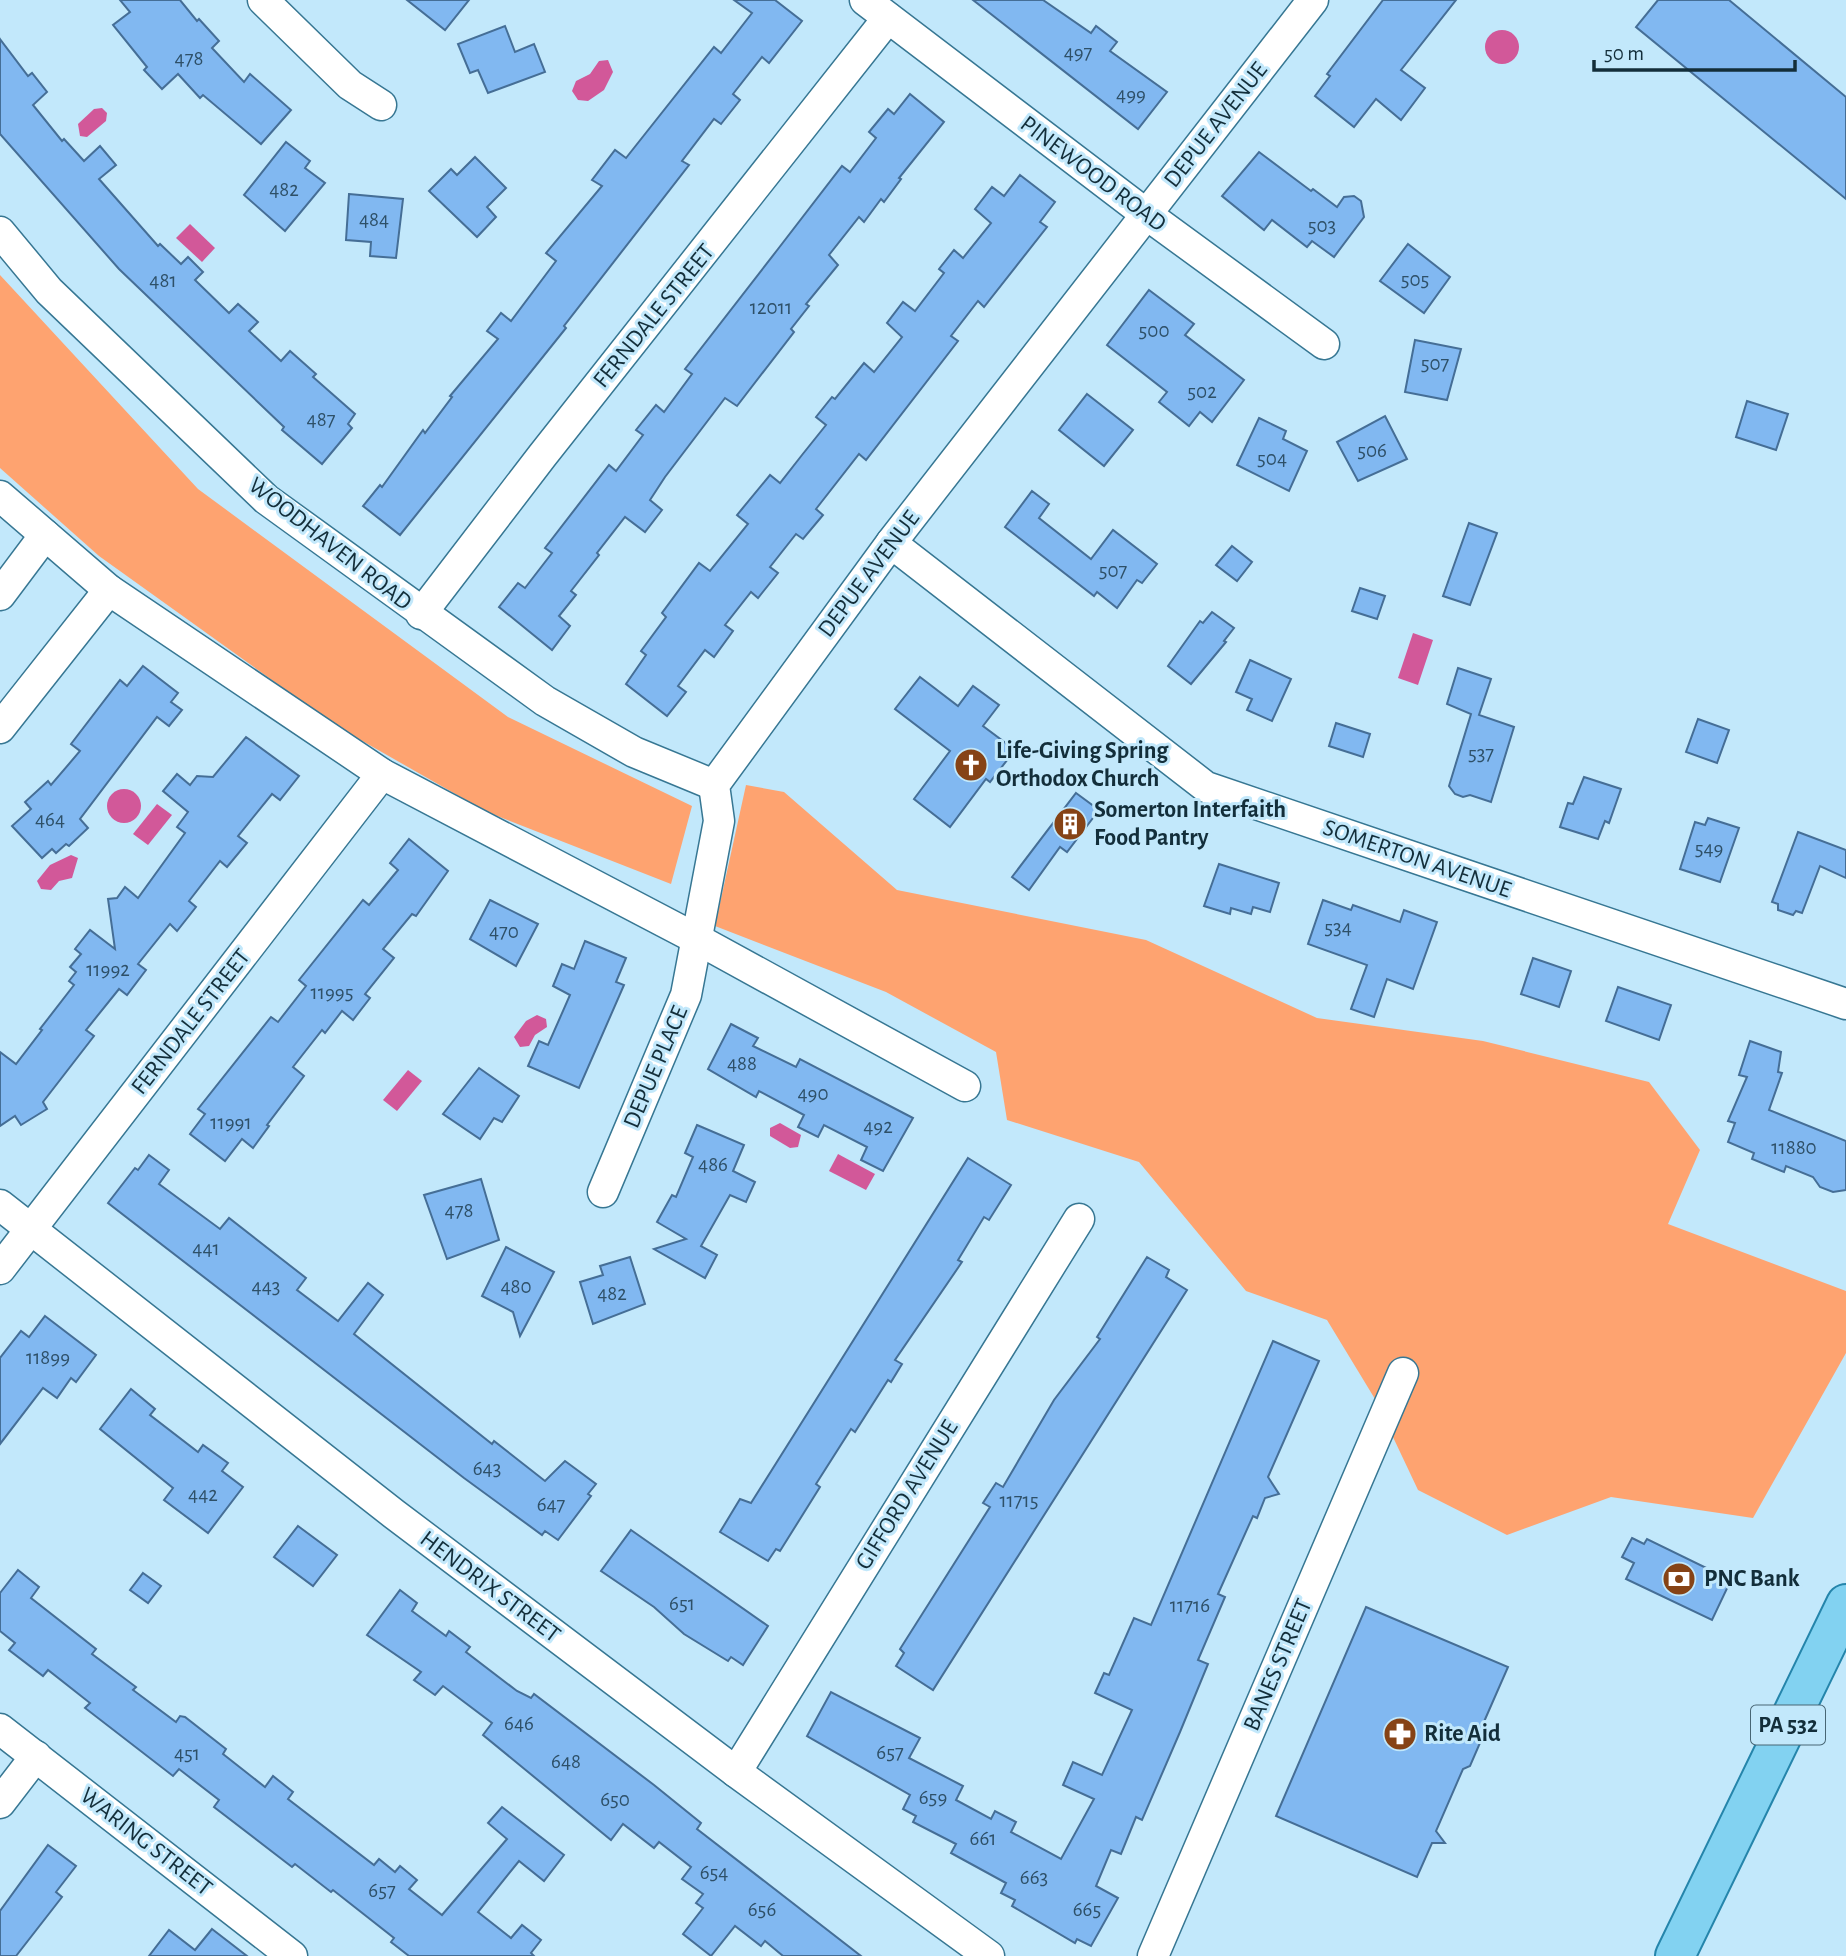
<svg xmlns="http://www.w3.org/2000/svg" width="1846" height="1956" viewBox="0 0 1846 1956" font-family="'Alegreya Sans',sans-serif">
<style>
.green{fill:#fea370}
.water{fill:#d25899}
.building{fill:#81b8f1;stroke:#456e96;stroke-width:2}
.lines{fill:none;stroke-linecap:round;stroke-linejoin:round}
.minor-casing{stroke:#377793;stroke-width:33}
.primary-casing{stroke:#2585ab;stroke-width:42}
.minor{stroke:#fff;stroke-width:30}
.primary{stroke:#82d2f1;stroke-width:38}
.labels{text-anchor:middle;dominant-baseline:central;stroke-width:6;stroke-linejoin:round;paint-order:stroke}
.number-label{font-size:21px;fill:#2e5068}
.shield{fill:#c2e8fb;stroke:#486674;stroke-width:2}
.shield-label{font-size:23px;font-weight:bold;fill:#132e3a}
.street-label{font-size:24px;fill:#132e3a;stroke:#c2e8fb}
.poi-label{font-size:24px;font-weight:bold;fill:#132e3a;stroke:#c2e8fb;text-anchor:start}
</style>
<rect width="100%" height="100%" fill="#c2e8fb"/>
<g class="green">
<path d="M0,275L198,489L508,717L692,806L671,884L487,812L336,726L99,556L0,468Z"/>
<path d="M746,785L784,792L897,890L1146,940L1317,1018L1483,1041L1649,1082L1700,1150L1668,1224L1846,1291V1353L1753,1518L1611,1497L1507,1535L1418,1490L1375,1399L1327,1320L1246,1291L1139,1162L1007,1120L996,1052L886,992L715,926Z"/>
</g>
<g class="water">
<circle cx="1502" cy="47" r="17"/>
<path d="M608,60L613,72L604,90L588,101L578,100L572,91L576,81L590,74L599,61Z"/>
<path d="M102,108L107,113L106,121L87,137L80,136L78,124L94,109Z"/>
<path d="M190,224L215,248L202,262L176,238Z"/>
<path d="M1413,633L1433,640L1418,685L1398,678Z"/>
<circle cx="124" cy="806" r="17"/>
<path d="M157,804L172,815L148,845L133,834Z"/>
<path d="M71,855L78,858L72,878L59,881L51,890L41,889L37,881L50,865Z"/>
<path d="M537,1015L546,1019L547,1027L535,1035L529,1046L520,1047L514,1037L526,1021Z"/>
<path d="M408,1070L422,1081L397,1111L383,1100Z"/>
<path d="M780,1123L801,1135L798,1147L790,1148L770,1136V1128Z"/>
<path d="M838,1154L875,1174L866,1190L829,1171Z"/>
</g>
<g class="building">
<path d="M120,0H180L197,21L199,19L219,41L212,48L244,82L250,74L291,110L261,144L203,95L200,98L178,74L162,89L144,70L147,67L113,25L130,12Z"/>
<path d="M407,0H469L445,30Z"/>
<path d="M734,0H775L802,21L769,63L762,57L733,94L740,100L721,124L714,119L682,161L689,165L564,326L566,328L400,535L363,506L380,485L382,487L423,430L425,433L452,397L450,396L498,339L487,331L501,313L511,321L556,261L546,253L602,186L592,180L615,150L626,158L714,47L721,53L752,13Z"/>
<path d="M973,0H1043L1091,33L1096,26L1117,42L1110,51L1167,92L1138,129Z"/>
<path d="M1383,0H1456L1401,70L1425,88L1401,120L1376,99L1354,127L1315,96L1330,76L1327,74Z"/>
<path d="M1658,0H1729L1846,97V199L1636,27Z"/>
<path d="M505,26L515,52L534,44L545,72L488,93L478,70L470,73L458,44Z"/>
<path d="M0,39L28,76L32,73L47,92L33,105L62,141L64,139L84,161L100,146L116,165L99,179L158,246L160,244L181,264L188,257L203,272L195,280L229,313L238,304L258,322L249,331L281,361L290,351L316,374L313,377L355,414L348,424L352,428L322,464L282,430L284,427L119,269L0,134Z"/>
<path d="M910,94L944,122L899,178L901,179L884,202L881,199L864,222L859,217L829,255L838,265L806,304L809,306L791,329L794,332L737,406L725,398L665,477L650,500L662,510L645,532L625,517L597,553L599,555L571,591L576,595L559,616L570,626L552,650L499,607L518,583L525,588L552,553L545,548L609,465L616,471L643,435L636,430L656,405L664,412L692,374L685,369L778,249L842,166L850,172L876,138L869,132L888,109L894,114Z"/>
<path d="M286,142L310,161L305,168L325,183L285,231L244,195Z"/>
<path d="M1259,152L1311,191L1313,189L1337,207L1344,197L1354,196L1361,201L1364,217L1334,257L1312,241L1307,247L1272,220L1264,230L1222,196Z"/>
<path d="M475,157L506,188L487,207L496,217L477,237L429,191L451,169L457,175Z"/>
<path d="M1020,175L1055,202L1040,222L1047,227L984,307L978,301L951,336L958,341L866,460L859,454L816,509L823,515L803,539L796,534L770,567L778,573L758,598L751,592L725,625L733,631L714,657L705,650L678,686L686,692L667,716L626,684L646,655L641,651L666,617L662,613L699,563L710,571L748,524L737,515L770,475L780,483L802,455L826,425L816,417L832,397L835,399L864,363L874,372L902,337L887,323L903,302L915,311L944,273L939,269L954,250L963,258L991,223L975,209L992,187L1004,196Z"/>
<path d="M349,194L403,199L396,258L370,256L371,242L346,240Z"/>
<path d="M1408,244L1450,277L1424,313L1380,281Z"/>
<path d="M1149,290L1194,324L1185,335L1244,380L1212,422L1200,412L1189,426L1159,402L1167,392L1107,345Z"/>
<path d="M1415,340L1461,349L1447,400L1405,392Z"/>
<path d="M1087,394L1133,430L1104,466L1059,430Z"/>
<path d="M1747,401L1788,414L1776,450L1736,437Z"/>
<path d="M1385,416L1407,459L1358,481L1337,442Z"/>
<path d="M1259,418L1286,431L1283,439L1307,451L1289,491L1237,465Z"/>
<path d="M1032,491L1049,504L1039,518L1091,559L1113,530L1157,564L1142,583L1137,580L1117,608L1097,592L1094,596L1005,527Z"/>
<path d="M1469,523L1497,533L1470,605L1443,596Z"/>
<path d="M1232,546L1252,562L1237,581L1216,565Z"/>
<path d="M1360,588L1385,596L1377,619L1352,611Z"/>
<path d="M1212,612L1234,628L1224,641L1226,642L1191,684L1168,666L1200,621L1203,623Z"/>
<path d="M1250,660L1291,679L1272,721L1247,710L1252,699L1236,692Z"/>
<path d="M143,666L178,693L171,702L182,710L169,726L157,717L80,819L88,828L69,846L66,844L56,853L52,849L42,858L12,826L31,809L25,802L48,781L51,785L80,751L71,744L120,680L127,686Z"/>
<path d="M1458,668L1491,679L1479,715L1514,727L1491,802L1470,795L1463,797L1455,794L1449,786L1471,714L1447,704Z"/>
<path d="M920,677L958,706L973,686L999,705L983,726L1015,750L990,782L986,779L950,827L914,799L950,751L895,709Z"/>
<path d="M1698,719L1729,730L1717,763L1686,752Z"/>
<path d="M1336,723L1370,734L1363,757L1329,746Z"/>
<path d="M246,737L299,776L280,800L272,794L238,836L247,843L227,867L220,861L189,901L196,907L177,931L170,924L138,964L146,970L127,995L119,989L86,1030L94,1036L43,1102L47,1109L21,1125L15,1116L0,1126V1052L16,1064L42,1030L40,1029L74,985L69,981L76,972L70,967L81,954L75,949L90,930L115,949L108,899L117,898L125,887L138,898L185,833L177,827L188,812L163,791L177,774L190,785L197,776L213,777Z"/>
<path d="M1584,777L1621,789L1609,823L1605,821L1598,839L1560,827L1568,803L1573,804Z"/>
<path d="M1076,793L1099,810L1067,852L1060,847L1029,890L1012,877Z"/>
<path d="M1708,818L1739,828L1720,882L1680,869L1695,822L1705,825Z"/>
<path d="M1798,832L1846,850V878L1820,866L1802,913L1796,911L1793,915L1778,910V904L1772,902Z"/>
<path d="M409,839L448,871L416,916L412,914L383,949L394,958L365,994L370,998L353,1020L342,1011L325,1033L322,1030L293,1067L304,1076L267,1125L269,1126L253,1148L242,1139L225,1161L190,1134L205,1114L198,1109L271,1017L278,1022L306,986L299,980L363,900L369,905L398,870L390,863Z"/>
<path d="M1219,864L1279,883L1270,912L1253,907L1251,914L1231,908L1230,914L1204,906Z"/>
<path d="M490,900L538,924L516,966L470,939Z"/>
<path d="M1323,900L1351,910L1353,905L1400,922L1404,910L1437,922L1413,989L1387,979L1374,1017L1351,1009L1367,965L1308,944Z"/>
<path d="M585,941L626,958L616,982L624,985L579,1088L528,1066L539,1041L548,1045L570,995L553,986L562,964L574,969Z"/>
<path d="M1533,958L1571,971L1559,1007L1521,994Z"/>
<path d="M1618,987L1671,1005L1659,1040L1606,1021Z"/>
<path d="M731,1024L758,1038L753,1046L796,1067L800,1059L913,1118L883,1171L861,1160L867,1147L824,1125L818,1137L798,1127L804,1115L759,1091L756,1097L708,1069Z"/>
<path d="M1750,1041L1781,1052L1778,1072L1782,1073L1769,1110L1846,1141V1190L1833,1192L1820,1187L1813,1177L1786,1166L1784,1172L1752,1159L1754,1153L1728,1142L1735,1123L1728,1121L1747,1077L1739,1075Z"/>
<path d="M479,1068L519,1096L502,1122L494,1118L480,1139L443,1114Z"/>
<path d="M697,1125L744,1145L733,1171L755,1182L746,1202L730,1195L701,1246L717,1255L705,1278L654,1249L686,1239L657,1222L672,1195L676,1197L693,1157L685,1153Z"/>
<path d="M149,1155L169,1170L159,1184L220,1229L229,1218L306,1278L297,1290L338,1321L368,1283L383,1295L354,1334L492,1444L494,1441L545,1481L565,1461L596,1484L588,1494L591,1496L558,1540L545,1531L542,1535L464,1478L108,1203L135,1168L138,1170Z"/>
<path d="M968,1158L1011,1185L989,1220L984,1217L958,1260L962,1262L895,1360L902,1364L891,1382L888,1380L855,1432L851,1429L816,1484L820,1487L780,1551L776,1549L768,1561L720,1532L740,1499L751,1503Z"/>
<path d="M481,1179L499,1240L447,1259L424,1195Z"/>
<path d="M506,1247L554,1272L520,1336L513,1312L482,1296Z"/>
<path d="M630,1257L645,1304L593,1324L580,1282L603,1275L600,1266Z"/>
<path d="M1147,1257L1169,1270L1166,1277L1187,1290L933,1690L896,1666L904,1653L900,1649L990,1507L983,1503L996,1483L1003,1487L1054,1400L1100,1339L1097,1337Z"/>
<path d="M45,1316L96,1355L76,1382L71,1378L57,1398L43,1388L0,1444V1358L21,1331L29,1337Z"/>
<path d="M1273,1341L1319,1361L1268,1477L1279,1494L1265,1498L1257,1518L1253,1516L1218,1594L1225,1597L1198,1660L1208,1664L1180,1732L1142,1820L1136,1817L1121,1854L1111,1850L1096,1886L1118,1898L1091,1946L1077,1939L1075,1943L1012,1906L1015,1900L1001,1893L1006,1883L951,1853L956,1844L913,1822L916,1816L903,1809L910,1795L807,1736L831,1692L920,1738L909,1758L963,1786L956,1800L991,1819L995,1811L1016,1822L1011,1832L1061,1859L1094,1799L1063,1785L1073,1762L1102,1775L1132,1710L1095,1693L1104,1673L1109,1675L1134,1618L1151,1625Z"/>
<path d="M131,1389L155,1409L150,1415L198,1452L203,1445L228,1463L222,1471L243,1487L208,1533L164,1500L173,1488L100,1429Z"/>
<path d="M298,1526L337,1555L313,1586L274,1557Z"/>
<path d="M631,1530L768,1626L743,1665L731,1657L728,1661L684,1634L654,1607L601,1571Z"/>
<path d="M1632,1538L1644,1544L1647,1539L1731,1580L1712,1620L1626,1579L1634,1563L1622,1557Z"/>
<path d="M18,1570L39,1587L31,1598L96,1649L92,1654L136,1687L133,1690L176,1722L180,1716L185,1717L226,1749L223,1754L265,1787L273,1776L293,1792L288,1799L374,1865L379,1859L395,1872L400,1866L417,1880L409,1889L442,1915L507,1839L488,1823L502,1807L564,1855L544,1881L519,1861L478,1912L511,1938L522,1925L541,1940L531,1953L534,1956H409L391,1942L394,1938L333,1890L331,1892L295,1864L292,1867L214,1807L219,1800L179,1769L173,1776L85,1708L90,1703L48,1670L43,1676L9,1650L15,1643L0,1631V1593Z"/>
<path d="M143,1573L161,1586L148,1603L130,1590Z"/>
<path d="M400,1590L417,1603L412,1611L446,1636L449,1631L470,1647L466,1652L517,1691L531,1698L534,1694L654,1785L701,1823L697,1829L861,1956H783L765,1941L761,1946L735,1926L711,1956L683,1934L703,1908L696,1903L703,1894L682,1879L691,1867L659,1842L654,1848L623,1824L611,1840L483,1735L492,1723L443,1686L435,1695L414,1680L421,1672L367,1635Z"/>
<path d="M1366,1607L1508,1667L1483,1724L1486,1729L1470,1766L1463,1769L1436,1831L1445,1843H1432L1417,1877L1276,1816Z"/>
<path d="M48,1845L76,1866L56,1892L62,1897L16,1956H0V1911Z"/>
<path d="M212,1929L247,1956H149L169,1930L195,1950Z"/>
</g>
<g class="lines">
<defs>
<g id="minor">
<path d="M263,0L350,85L381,105"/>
<path d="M865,0L1146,214L1324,344"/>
<path d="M0,232L49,291L266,499L545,701L634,752L714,785"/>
<path d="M0,496L109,590L382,774L695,938L965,1086"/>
<path d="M891,543L1206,787L1846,1004"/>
<path d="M0,595L45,535"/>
<path d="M421,614L542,456L888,18"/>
<path d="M0,728L109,590"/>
<path d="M603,1192L686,995L719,821L714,785L891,543L1313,0"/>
<path d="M0,1205L394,1514L736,1772L989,1956"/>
<path d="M0,1269L382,774"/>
<path d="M0,1729L292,1956"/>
<path d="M736,1772L1079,1219"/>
<path d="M0,1803L36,1756"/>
<path d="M1153,1956L1403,1373"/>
</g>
<path id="primary" d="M1675,1956L1846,1604"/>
</defs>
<use href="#minor" class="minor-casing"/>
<use href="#primary" class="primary-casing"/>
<use href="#minor" class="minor"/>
<use href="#primary" class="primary"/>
</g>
<defs>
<symbol id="church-disc" viewBox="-11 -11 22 22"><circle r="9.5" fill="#864316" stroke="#c2e8fb"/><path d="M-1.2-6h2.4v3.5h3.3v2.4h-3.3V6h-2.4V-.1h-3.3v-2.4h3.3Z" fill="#fff"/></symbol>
<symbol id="building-disc" viewBox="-11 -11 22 22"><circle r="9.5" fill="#864316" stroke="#c2e8fb"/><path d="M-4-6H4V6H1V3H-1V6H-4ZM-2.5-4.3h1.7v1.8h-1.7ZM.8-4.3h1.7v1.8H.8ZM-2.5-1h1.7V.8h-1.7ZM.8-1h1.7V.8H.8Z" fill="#fff"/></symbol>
<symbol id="bank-disc" viewBox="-11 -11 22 22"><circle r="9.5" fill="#864316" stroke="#c2e8fb"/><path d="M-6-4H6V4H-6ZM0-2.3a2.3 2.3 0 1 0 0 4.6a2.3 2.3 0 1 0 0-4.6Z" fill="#fff"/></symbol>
<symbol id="pharmacy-disc" viewBox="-11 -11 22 22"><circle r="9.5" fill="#864316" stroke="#c2e8fb"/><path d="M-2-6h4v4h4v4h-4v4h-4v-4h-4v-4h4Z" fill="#fff"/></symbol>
</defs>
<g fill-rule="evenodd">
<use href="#church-disc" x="952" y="746" width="38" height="38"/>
<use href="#building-disc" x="1051" y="805" width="38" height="38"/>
<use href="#bank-disc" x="1660" y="1560" width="38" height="38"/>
<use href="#pharmacy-disc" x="1381" y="1715" width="38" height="38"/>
</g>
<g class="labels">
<g class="number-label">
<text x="1078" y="52">497</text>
<text x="189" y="58">478</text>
<text x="1131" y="94">499</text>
<text x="284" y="189">482</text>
<text x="374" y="219">484</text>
<text x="1322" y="225">503</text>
<text x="1415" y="279">505</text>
<text x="163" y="280">481</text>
<text x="771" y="307">12011</text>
<text x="1154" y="330">500</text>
<text x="1435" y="363">507</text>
<text x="1202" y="391">502</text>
<text x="321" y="419">487</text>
<text x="1372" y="450">506</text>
<text x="1272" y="458">504</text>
<text x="1113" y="570">507</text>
<text x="1481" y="753">537</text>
<text x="50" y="819">464</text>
<text x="1709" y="848">549</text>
<text x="1338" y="927">534</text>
<text x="504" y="931">470</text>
<text x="108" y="969">11992</text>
<text x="332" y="992">11995</text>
<text x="742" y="1063">488</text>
<text x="813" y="1093">490</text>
<text x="231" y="1122">11991</text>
<text x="878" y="1126">492</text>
<text x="1794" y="1147">11880</text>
<text x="713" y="1164">486</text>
<text x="459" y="1210">478</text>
<text x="206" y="1248">441</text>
<text x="266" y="1286">443</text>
<text x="516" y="1286">480</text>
<text x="612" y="1293">482</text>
<text x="48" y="1357">11899</text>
<text x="487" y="1468">643</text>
<text x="203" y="1494">442</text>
<text x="1019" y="1500">11715</text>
<text x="551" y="1504">647</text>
<text x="682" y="1603">651</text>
<text x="1190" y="1605">11716</text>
<text x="519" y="1723">646</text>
<text x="890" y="1752">657</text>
<text x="187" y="1753">451</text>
<text x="566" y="1761">648</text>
<text x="933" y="1797">659</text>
<text x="615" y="1799">650</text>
<text x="983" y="1838">661</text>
<text x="714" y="1872">654</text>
<text x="1034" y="1877">663</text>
<text x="382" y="1890">657</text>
<text x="762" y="1909">656</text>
<text x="1087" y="1909">665</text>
</g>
<rect class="shield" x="1751" y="1705.5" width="74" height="39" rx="5"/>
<g class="shield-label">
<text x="1788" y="1725">PA 532</text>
</g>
<g class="street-label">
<text transform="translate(1216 125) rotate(-52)">DEPUE AVENUE</text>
<text transform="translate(1093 174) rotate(37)">PINEWOOD ROAD</text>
<text transform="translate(654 316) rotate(-51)">FERNDALE STREET</text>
<text transform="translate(330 544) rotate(38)">WOODHAVEN ROAD</text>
<text transform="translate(869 574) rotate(-53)">DEPUE AVENUE</text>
<text transform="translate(1417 859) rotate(19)">SOMERTON AVENUE</text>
<text transform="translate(191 1022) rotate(-52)">FERNDALE STREET</text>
<text transform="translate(656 1067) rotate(-67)">DEPUE PLACE</text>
<text transform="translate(907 1495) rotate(-58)">GIFFORD AVENUE</text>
<text transform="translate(490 1587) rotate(37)">HENDRIX STREET</text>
<text transform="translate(1278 1665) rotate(-67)">BANES STREET</text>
<text transform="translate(146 1842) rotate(38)">WARING STREET</text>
</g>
<g class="poi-label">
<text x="996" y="751">Life-Giving Spring<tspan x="996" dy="28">Orthodox Church</tspan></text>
<text x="1094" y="810">Somerton Interfaith<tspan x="1094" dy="28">Food Pantry</tspan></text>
<text x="1704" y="1579">PNC Bank</text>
<text x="1424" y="1734">Rite Aid</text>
</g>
</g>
<path d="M1594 60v10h201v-10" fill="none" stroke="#132e3a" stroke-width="3.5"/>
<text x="1604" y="60" font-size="21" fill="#132e3a" stroke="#c2e8fb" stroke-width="5" paint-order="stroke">50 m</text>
</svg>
